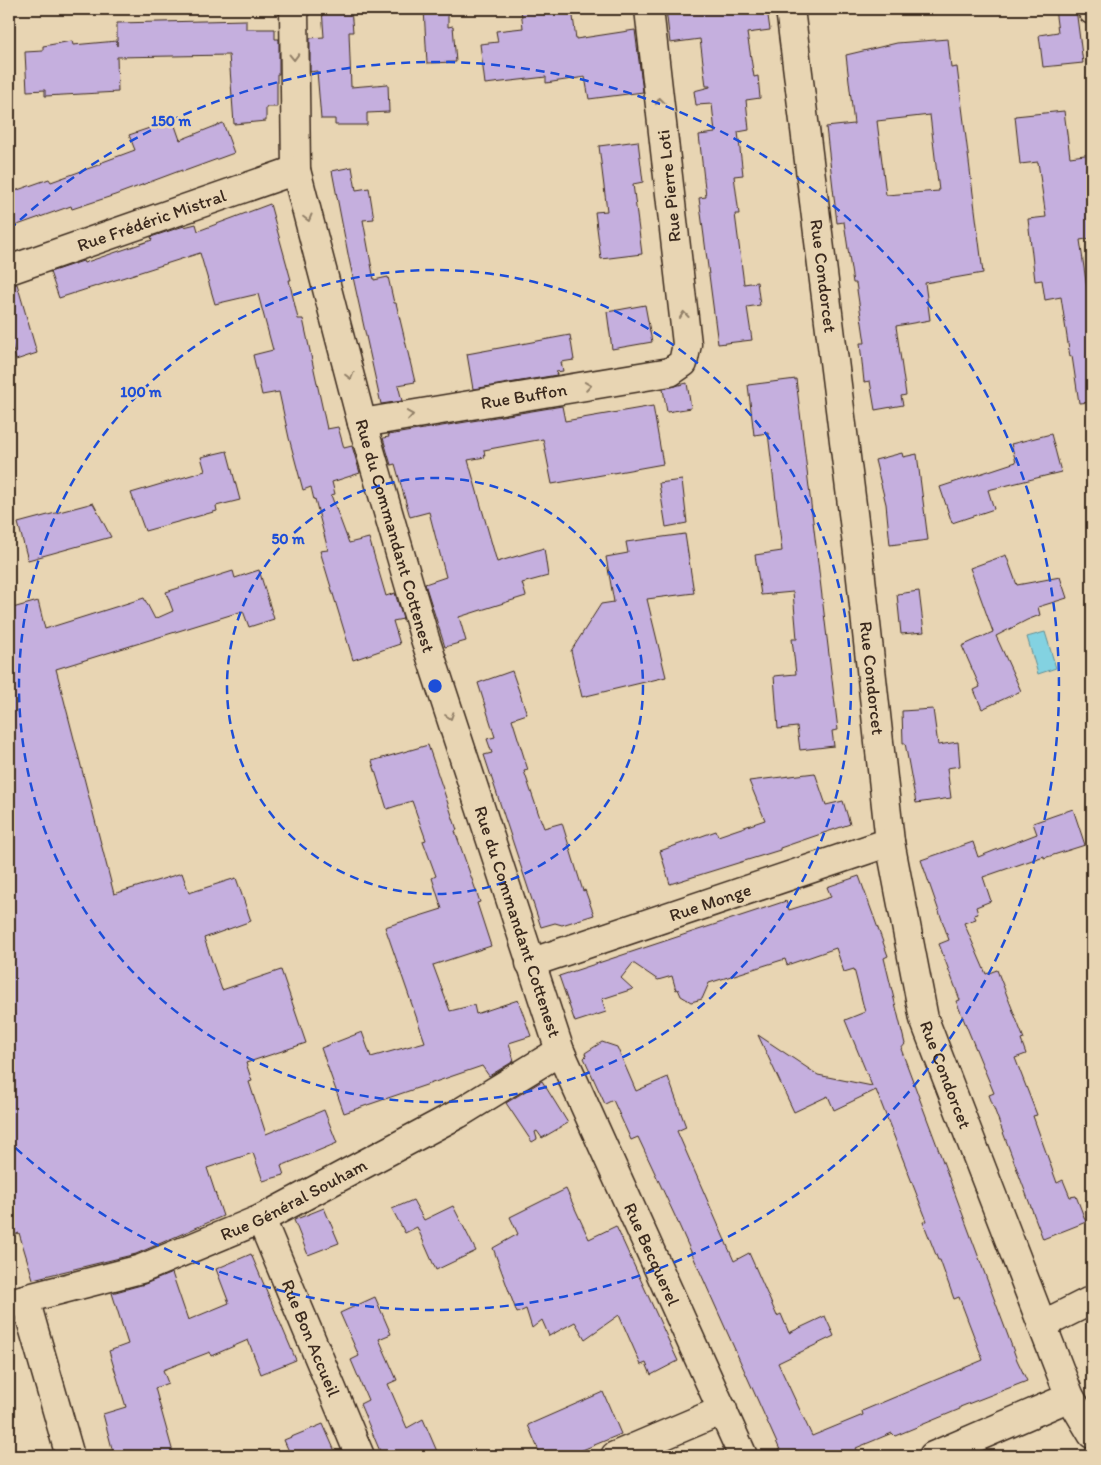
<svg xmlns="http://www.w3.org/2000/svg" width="1101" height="1465" viewBox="0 0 1101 1465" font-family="Itim,sans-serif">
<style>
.water{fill:#83d2e1;stroke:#668f93}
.building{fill:#c5afde;stroke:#3b2a1e;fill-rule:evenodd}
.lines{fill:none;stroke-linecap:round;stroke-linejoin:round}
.minor-casing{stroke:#3b2a1e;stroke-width:31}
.minor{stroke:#e8d5b3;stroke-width:28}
.oneway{stroke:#928068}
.ring{fill:none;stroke:#1d4ed8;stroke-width:2.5;stroke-dasharray:9 6}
.labels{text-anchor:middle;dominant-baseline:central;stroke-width:5;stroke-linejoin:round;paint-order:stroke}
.street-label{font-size:18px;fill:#3b2a1e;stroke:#e8d5b3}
.centre{fill:#1d4ed8;stroke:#e8d5b3;stroke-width:2.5}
.ring-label{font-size:15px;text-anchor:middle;font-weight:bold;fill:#1d4ed8;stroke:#e8d5b3;stroke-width:5;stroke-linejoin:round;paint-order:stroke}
</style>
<rect width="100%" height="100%" fill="#e8d5b3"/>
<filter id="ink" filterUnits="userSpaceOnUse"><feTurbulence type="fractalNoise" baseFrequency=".02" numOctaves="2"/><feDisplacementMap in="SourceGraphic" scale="10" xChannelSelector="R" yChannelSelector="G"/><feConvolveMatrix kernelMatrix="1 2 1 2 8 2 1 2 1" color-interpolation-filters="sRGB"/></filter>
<g filter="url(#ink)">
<path class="water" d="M1045,632L1056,668L1038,674L1027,637Z"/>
<g class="building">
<path d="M322,9H351L353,32H349L351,87L388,84L389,112L367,113V125H335V119H321L317,71L310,72V38L324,37Z"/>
<path d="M424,9H448V27L453,26L456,62L427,63Z"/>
<path d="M521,9H572L576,39L635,30L643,92L589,99L585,77L546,83V77L485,84L480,44L498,42L496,31L523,28Z"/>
<path d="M666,9H767L770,30L747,33L754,77L758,76L760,98L746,100L749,130L738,132L743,175L734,176L739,214H735L744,284L757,282L760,305L747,307L752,340L718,344L699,198L706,197L699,135L715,133L712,104L696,105L694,91L710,87V86H706L700,39L670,43Z"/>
<path d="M1055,9H1076L1083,63L1043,67L1039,35L1058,32Z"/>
<path d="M246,20V29H275V39H279V74H277V107H266V121L234,124L229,55L117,57L118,92L45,96V90L27,91L25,52L43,51V46L72,41L73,45L117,41V46V23Z"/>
<path d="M948,39L951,68L957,67L983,273L925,283L930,320L896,326L906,395L901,396L903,405L875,410L870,381L864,382L860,343H865L856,283H853L844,222L837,223L826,127L854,124L846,55L897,43ZM930,115L939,191L886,195L877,121Z"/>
<path d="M1064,111L1070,157L1092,154V189L1086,190L1092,238L1080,240L1092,323V402L1079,403L1072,356L1070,357L1061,297L1045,300L1042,280L1035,281L1028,219L1046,217L1038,162L1020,164L1015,116Z"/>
<path d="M173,120L180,140L223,123L234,153L182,172V170L115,195L72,209L71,206L9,228V193L49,179L51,182L101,164L100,163L135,150L129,135Z"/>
<path d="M638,141L643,182L633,184L642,254L601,259L595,212L607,211L599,146Z"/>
<path d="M352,167L356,190L369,188L374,219L363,220L374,280L388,277L394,303H396L415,382L398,385L402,401L381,404L349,259L332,171Z"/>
<path d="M270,204L291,280H289L298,319H303L327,429L338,427L344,448L352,446L360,473L332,482L335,494L331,495L349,543L369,538L386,596L395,593L403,619L393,621L400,644L353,660L320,551L328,550L315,499L314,500L311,487L303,490L289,438L279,392L262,395L253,355L273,350L258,294L215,304L200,253L59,298L50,272L83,261L84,263L152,240L151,237L184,226V227L196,224L198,231Z"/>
<path d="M17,284L37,353L16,360L9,336V285Z"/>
<path d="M645,305L652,342L612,349L607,312Z"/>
<path d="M570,335L574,360L561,362L563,371L556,372L557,375L473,389L467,354Z"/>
<path d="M796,379L838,730L832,731L834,746L800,750L797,727L778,729L774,676L796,674L792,639H797L793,592L761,595L755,555L782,551L768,433L754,435L748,385Z"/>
<path d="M687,383L691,408L667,412L663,389Z"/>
<path d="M562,406L565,421L653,406L663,464L552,484L543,439L484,450L485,457L468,460L497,562L544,548L548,576L522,583L526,596L459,617L466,641L445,647L425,584L446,577L429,512L410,517L395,464L391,465L383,438L389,437L388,435Z"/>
<path d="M1051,434L1061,472L988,490L994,509L952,523L940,487L1016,462L1011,444Z"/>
<path d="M227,451L240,500L216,506L217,511L145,531L131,493L205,471L201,457Z"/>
<path d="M902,453L903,457L917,454L928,540L890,545L886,504L875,460Z"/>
<path d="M682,480L687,523L666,527L659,483Z"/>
<path d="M93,503L111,537L28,560L18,523Z"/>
<path d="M685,534L694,593L647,599L666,677L582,697L571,651L601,604L614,602L606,557L628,553L626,542Z"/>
<path d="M1006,555L1017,585L1060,577L1067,598L1038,607L1040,615L1027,620L996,636L1021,691L982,709L974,690L980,687L962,646L993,632L970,568Z"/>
<path d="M259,570L274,619L249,627L243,611L56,669L114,894L182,873L189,893L236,878L251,921L204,938L222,990L281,970L306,1043L246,1063L252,1081L249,1082L266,1134L324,1110L337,1143L281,1166L284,1175L263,1181L253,1153L207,1168L223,1216L136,1254L33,1279L19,1233L9,1237V842L14,840L9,818V609L38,601L45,629L144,598L155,619L173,611L166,592L233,571L235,578Z"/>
<path d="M919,591L924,632L901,634L897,594Z"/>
<path d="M512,671L527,714L512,719L528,770L524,771L539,815L544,828L562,823L583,891L585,890L594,915L562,925L555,923L541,927L484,755L492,753L487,739L495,737L478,683Z"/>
<path d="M933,709L938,745L958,742L960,766L947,768L951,798L916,803L905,743H903L902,711Z"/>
<path d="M428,745L457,830L455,831L480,902L477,903L491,946L433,965L450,1011L474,1005L476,1014L518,1000L531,1036L509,1043L514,1061L489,1076L482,1066L344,1113L321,1048L362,1032L371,1057L425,1042L385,927L442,909L432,878L436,876L423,841L426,840L412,801L387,809L372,761Z"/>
<path d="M815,773L826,805L843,801L850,824L780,848V850L670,884L660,851L716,831L718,836L765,820L749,781Z"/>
<path d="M1073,809L1085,845L1044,858V856L983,877L991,901L976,907L978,914L974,915L976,919L964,923L986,974L997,970L1024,1039L1021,1040L1026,1054L1015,1058L1037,1115L1033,1116L1057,1183L1063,1180L1070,1197L1076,1196L1086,1222L1043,1239L989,1095L994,1093L956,1001L960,1000L939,944L949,940L921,860L973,842L978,857L1037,834L1033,823Z"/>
<path d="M859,876L888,956L884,958L905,1044L901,1049L1017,1360L1027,1381L960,1407V1409L895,1436L892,1433L856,1448L860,1456H764L780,1450L675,1216L638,1137L631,1140L613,1100L605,1104L584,1058L586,1056L585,1053L602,1042L617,1047L636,1091L668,1077L686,1127L677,1131L734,1261L749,1253L777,1316L781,1314L789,1333L825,1316L834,1336L778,1363L812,1436L863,1415L862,1411L983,1360L959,1297L954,1299L940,1260H938L923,1222L927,1221L876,1090L834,1110L828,1096L794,1112L758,1035L818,1075L872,1086L845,1020L865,1012L854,969L844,972L836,948L787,965L785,959L709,983L702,999L691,1002L681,996L678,989L676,990L672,976L658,980L633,963L621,978L633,989L602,999L606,1012L575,1022L559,976L786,901L789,910L831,897L827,887Z"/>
<path d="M542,1081L568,1123L542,1138L537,1131L535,1132L537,1139L532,1142L506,1103Z"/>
<path d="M566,1189L589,1239L616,1226L678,1361L651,1375L646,1363L641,1365L619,1315L585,1339L575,1322L549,1336L542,1320L532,1328L526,1309L517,1313L493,1248L518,1234L510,1217Z"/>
<path d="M413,1200L424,1220L453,1206L476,1251L436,1270L417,1227L405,1233L392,1209Z"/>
<path d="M324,1208L339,1243L308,1255L294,1220Z"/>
<path d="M251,1254L296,1360L261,1374L248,1340L211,1356L210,1352L163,1370L168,1383L155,1388L174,1456H114L103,1414L126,1407L109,1351L128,1344L112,1293L145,1284L172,1273L188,1320L229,1303L216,1269Z"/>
<path d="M375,1297L391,1334L379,1339L397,1380L388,1384L407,1428L423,1419L439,1456H382L360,1404L368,1400L351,1360L359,1356L340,1313Z"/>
<path d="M603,1392L621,1434L568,1456H541L528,1425Z"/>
<path d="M323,1424L337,1456H291L284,1440Z"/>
</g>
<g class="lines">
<defs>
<g id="minor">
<path id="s1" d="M294,9L296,170L362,423L425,639L560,1051L743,1456"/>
<path id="s2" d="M790,9L860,569L890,842L924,1019L1070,1397L1092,1434"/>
<path d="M1092,9V10"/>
<path id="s3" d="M9,270L296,170"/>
<path id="s4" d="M362,423L670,372L683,363L687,344L649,9"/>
<path id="s5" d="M530,963L890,842"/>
<path id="s6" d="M261,1219L360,1456"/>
<path d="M25,1299L70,1456"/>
<path id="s7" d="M9,1303L141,1269L261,1219L458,1114L560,1051"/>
<path d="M1042,1325L1092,1300"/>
<path d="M615,1456L723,1410"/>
<path d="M933,1456L1070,1397"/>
</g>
</defs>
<use href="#minor" class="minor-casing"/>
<use href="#minor" class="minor"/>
</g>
<defs><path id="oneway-chevron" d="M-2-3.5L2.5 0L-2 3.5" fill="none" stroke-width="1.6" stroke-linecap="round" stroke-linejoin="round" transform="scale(1.25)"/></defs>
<g class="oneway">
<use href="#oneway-chevron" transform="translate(294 57) rotate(89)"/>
<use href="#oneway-chevron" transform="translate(660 101) rotate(-96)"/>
<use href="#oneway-chevron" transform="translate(308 218) rotate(75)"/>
<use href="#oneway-chevron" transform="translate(684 315) rotate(-96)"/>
<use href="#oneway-chevron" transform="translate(350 376) rotate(75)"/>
<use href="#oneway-chevron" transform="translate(588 386) rotate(-9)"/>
<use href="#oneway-chevron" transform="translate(410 415) rotate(-9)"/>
<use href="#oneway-chevron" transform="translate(450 716) rotate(72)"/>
</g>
</g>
<g class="ring">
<circle cx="435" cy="686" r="208"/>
<circle cx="435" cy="686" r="416"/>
<path d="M9 230A624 624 0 1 1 9 1142"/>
</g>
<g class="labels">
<g class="street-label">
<text transform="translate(669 186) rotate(-96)">Rue Pierre Loti</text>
<text stroke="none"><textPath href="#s3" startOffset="151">Rue Frédéric Mistral</textPath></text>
<text stroke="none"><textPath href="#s2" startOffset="269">Rue Condorcet</textPath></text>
<text stroke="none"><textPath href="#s4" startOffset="164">Rue Buffon</textPath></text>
<text stroke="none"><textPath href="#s1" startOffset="540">Rue du Commandant Cottenest</textPath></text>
<text stroke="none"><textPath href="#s2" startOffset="674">Rue Condorcet</textPath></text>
<text stroke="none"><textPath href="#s5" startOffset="190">Rue Monge</textPath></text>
<text stroke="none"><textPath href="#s1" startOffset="945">Rue du Commandant Cottenest</textPath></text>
<text stroke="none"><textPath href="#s2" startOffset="1079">Rue Condorcet</textPath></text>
<text stroke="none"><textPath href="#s7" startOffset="304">Rue Général Souham</textPath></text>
<text stroke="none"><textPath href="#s1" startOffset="1304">Rue Becquerel</textPath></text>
<text stroke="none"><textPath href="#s6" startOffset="129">Rue Bon Accueil</textPath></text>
</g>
</g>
<circle cx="435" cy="686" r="8" class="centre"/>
<g class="ring-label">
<text x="171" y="126">150 m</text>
<text x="141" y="397">100 m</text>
<text x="288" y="544">50 m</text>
</g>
<rect width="1101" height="1465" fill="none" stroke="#e8d5b3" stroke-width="30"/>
<rect x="15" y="15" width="1071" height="1435" fill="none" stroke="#3b2a1e" stroke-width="2" filter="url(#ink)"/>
</svg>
